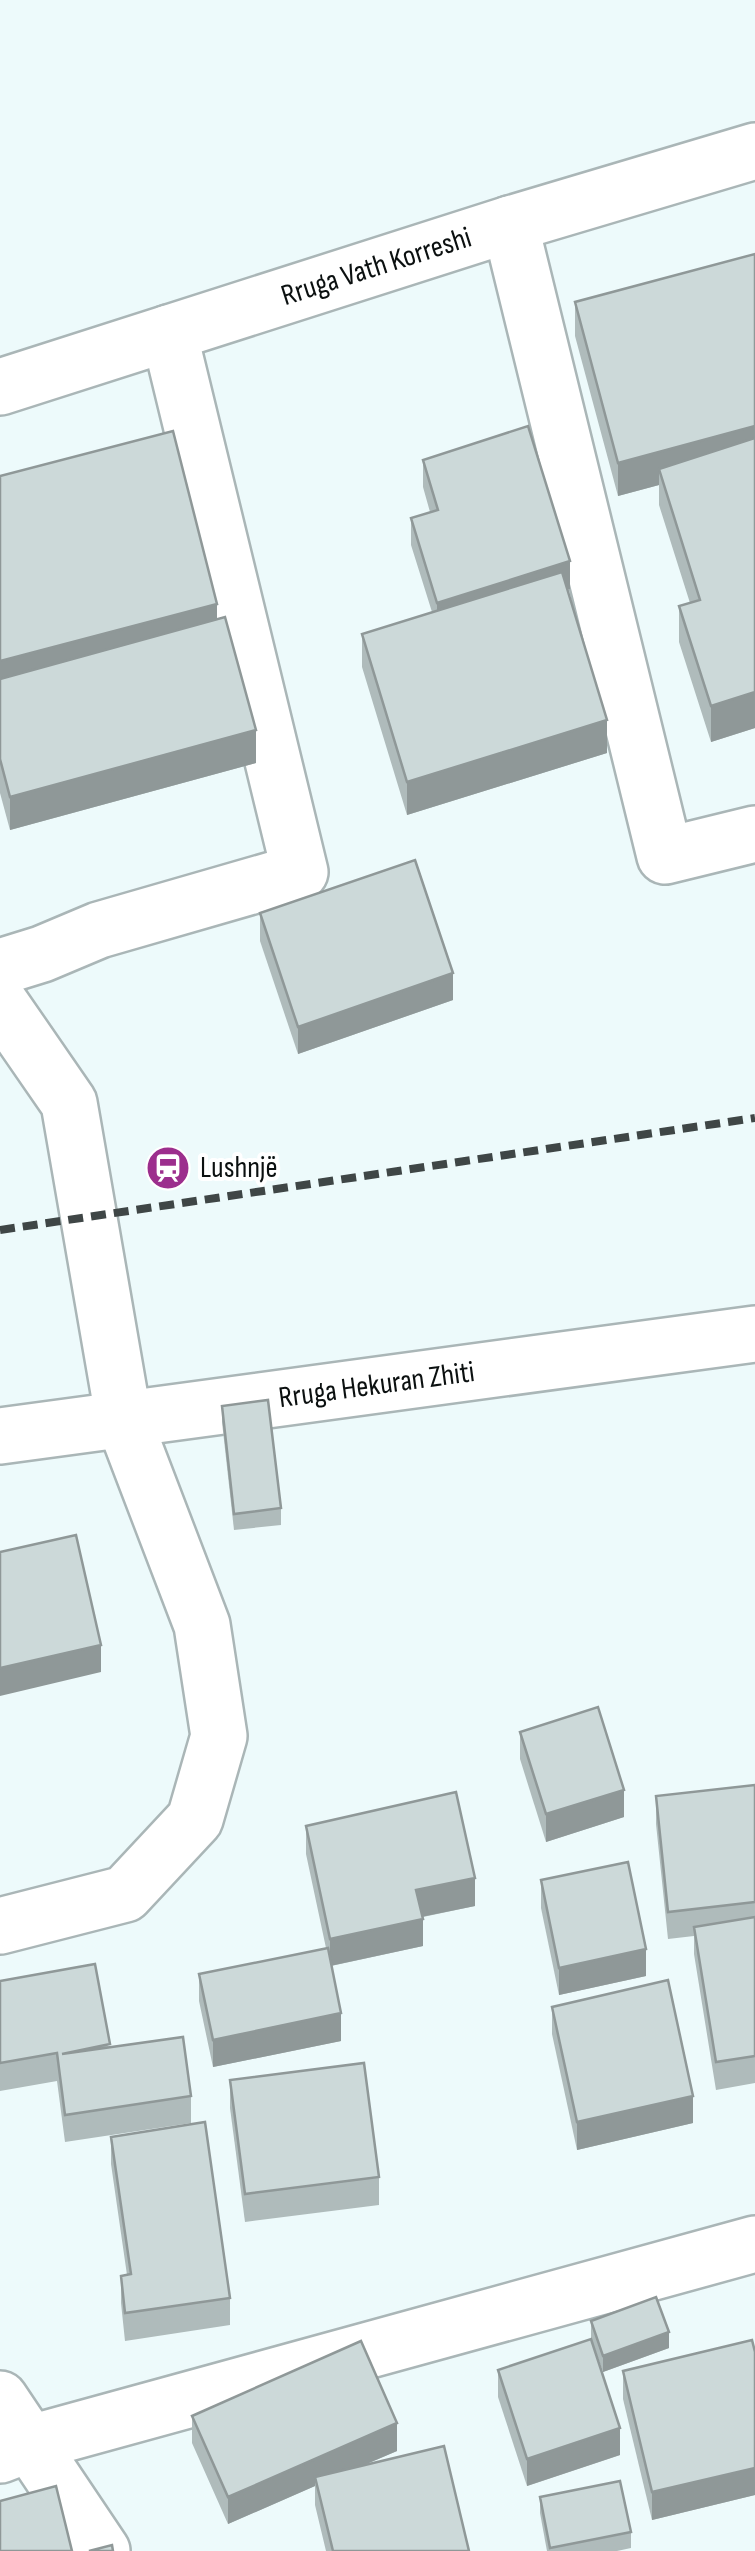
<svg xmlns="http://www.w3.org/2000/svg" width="755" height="2551" viewBox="0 0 755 2551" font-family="'Sofia Sans Condensed',sans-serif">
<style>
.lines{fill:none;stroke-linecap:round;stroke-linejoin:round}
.street-casing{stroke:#aab6b7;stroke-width:60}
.secondary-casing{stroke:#aab6b7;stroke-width:60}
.street{stroke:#fff;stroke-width:55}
.secondary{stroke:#fff;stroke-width:55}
.rail{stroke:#3f4646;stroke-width:8;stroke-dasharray:15 8;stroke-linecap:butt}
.wall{fill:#afbbbb}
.shaded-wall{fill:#8f9898}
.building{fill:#ccd9d9;stroke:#8f9898;stroke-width:2.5}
.labels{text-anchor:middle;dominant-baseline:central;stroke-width:8;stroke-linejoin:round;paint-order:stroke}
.street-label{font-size:30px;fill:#0b1010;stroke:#fff}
.poi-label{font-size:30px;fill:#0b1010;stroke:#fff;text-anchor:start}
</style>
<rect width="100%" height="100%" fill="#edfafb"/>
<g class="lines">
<defs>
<g id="street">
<path d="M510,224L665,856L755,834"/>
<path d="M0,967L42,954L99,930L300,872L169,333"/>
<path d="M0,1003L69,1103L124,1421L202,1625L219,1736L195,1819L125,1894L0,1926"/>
<path id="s1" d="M0,1436L755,1334"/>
<path d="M0,2399L102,2551"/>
<path d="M0,2455L31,2443L755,2244"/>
</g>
<g id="secondary">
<path id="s2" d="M0,387L510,224L755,151"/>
</g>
</defs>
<use href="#street" class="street-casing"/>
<use href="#secondary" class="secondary-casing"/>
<use href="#street" class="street"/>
<use href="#secondary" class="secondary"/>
<path class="rail" d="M0,1230L755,1118"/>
</g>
<g class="wall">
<path d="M755,254V728L711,742L679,642V606L690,603L659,505V485L618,496L575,336V302Z"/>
<path d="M423,460L570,589H568L607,753L407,815L362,667V634L432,612L411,545V518L430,512L423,487Z"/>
<path d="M0,476L217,619L256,763L10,830L0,793Z"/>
<path d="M260,913L453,1000L298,1054L260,941Z"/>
<path d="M222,1406L281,1508V1525L234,1530L222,1422Z"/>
<path d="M520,1732L624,1817L546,1842L520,1759Z"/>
<path d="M755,1785V2083L716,2090L694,1954V1936L668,1939L656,1824V1796Z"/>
<path d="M306,1826L475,1906L423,1917V1946L331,1966L341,2041L213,2067L199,2001V1974L326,1948L306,1854Z"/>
<path d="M541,1880L646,1976L559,1995L541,1908Z"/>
<path d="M0,1981L191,2096V2123L65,2142L57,2081L0,2091Z"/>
<path d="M552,2007L693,2123L577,2150L552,2034Z"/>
<path d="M230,2080L379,2177V2205L245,2222L230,2108Z"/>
<path d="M111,2137L230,2298V2325L125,2341L121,2303V2276L127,2275L111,2164Z"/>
<path d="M591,2321L669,2348L603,2372L591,2338Z"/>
<path d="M755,2352V2495L652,2520L623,2399V2371Z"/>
<path d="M498,2370L620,2455L527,2486L498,2397Z"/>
<path d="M192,2416L397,2451L362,2466L469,2551H326L315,2505V2486L228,2524L192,2443Z"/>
<path d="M540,2497L631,2532V2548L617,2551H547L540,2513Z"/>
</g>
<g class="shaded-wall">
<path d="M755,426V460L659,469V485L618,496V463Z"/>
<path d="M570,561V589L437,630V603Z"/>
<path d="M217,604V640L0,697V661Z"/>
<path d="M755,692V728L711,742V706Z"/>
<path d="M607,720V753L407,815V782Z"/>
<path d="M256,730V763L10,830V797Z"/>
<path d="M453,973V1000L298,1054V1027Z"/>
<path d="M101,1645V1672L0,1696V1668Z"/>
<path d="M624,1790V1817L546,1842V1814Z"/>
<path d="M475,1878V1906L416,1918V1890Z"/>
<path d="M423,1919V1946L330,1966V1939Z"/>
<path d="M646,1949V1976L559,1995V1968Z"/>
<path d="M341,2013V2041L213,2067V2040Z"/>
<path d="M693,2096V2123L577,2150V2122Z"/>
<path d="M669,2332V2348L603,2372V2356Z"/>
<path d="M397,2423V2451L317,2485L315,2477V2486L228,2524V2497Z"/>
<path d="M620,2428V2455L527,2486V2459Z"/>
<path d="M755,2468V2495L652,2520V2492Z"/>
</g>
<g class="building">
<path d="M755,254V426L618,463L575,302Z"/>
<path d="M528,426L570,561L437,603L411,518L438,510L423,460Z"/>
<path d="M173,431L217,604L0,661V476Z"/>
<path d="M755,438V692L711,706L679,606L700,600L659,469Z"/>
<path d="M562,572L607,720L407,782L362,634Z"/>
<path d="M225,617L256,730L10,797L0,759V679Z"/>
<path d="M415,860L453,973L298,1027L260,913Z"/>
<path d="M268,1400L281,1508L234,1514L222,1406Z"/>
<path d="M76,1535L101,1645L0,1668V1552Z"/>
<path d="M598,1707L624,1790L546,1814L520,1732Z"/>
<path d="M755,1785V1902L668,1912L656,1796Z"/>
<path d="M456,1792L475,1878L416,1890L423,1919L330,1939L306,1826Z"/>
<path d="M628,1862L646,1949L559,1968L541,1880Z"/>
<path d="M755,1917V2056L716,2062L694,1927Z"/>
<path d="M328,1948L341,2013L213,2040L199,1974Z"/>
<path d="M95,1964L110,2044L62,2054L183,2037L191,2096L65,2115L57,2053L0,2063V1981Z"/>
<path d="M668,1980L693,2096L577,2122L552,2007Z"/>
<path d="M364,2063L379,2177L245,2194L230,2080Z"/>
<path d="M205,2122L230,2298L125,2313L121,2276L131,2274L111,2137Z"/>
<path d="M656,2297L669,2332L603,2356L591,2321Z"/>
<path d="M591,2339L620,2428L527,2459L498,2370Z"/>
<path d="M752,2340L755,2352V2468L652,2492L623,2371Z"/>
<path d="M361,2341L397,2423L228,2497L192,2416Z"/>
<path d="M444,2446L469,2551H333L315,2477Z"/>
<path d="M620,2481L631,2532L550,2548L540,2497Z"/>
<path d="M56,2486L72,2551H0V2501Z"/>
<path d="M112,2545L113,2551H89Z"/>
</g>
<defs>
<symbol id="station-disc" viewBox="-11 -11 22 22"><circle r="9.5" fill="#9c2e8d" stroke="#fff"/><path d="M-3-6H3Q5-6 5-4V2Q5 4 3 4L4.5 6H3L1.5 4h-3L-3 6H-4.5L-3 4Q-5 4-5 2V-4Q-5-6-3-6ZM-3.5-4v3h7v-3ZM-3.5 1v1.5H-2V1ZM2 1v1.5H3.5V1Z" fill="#fff"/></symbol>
</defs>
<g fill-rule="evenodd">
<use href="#station-disc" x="143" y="1143" width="50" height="50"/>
</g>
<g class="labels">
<g class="street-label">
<text stroke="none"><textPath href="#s2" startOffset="395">Rruga Vath Korreshi</textPath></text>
<text stroke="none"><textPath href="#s1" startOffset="380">Rruga Hekuran Zhiti</textPath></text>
</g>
<g class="poi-label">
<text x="200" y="1168">Lushnjë</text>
</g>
</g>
</svg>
